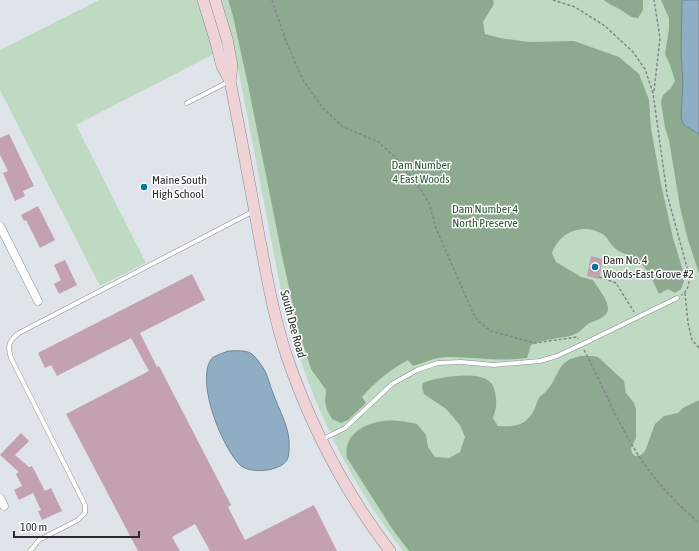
<svg xmlns="http://www.w3.org/2000/svg" width="699" height="551" viewBox="0 0 699 551" font-family="'Asap Condensed',sans-serif">
<style>
.green{fill:#bfdac2}
.forest{fill:#8da990}
.water{fill:#8fadc3;stroke:#718696}
.building{fill:#c3a0b2}
.lines{fill:none;stroke-linecap:round;stroke-linejoin:round}
.lane-casing{stroke:#888c92;stroke-width:5}
.street-casing{stroke:#888c92;stroke-width:9}
.secondary-casing{stroke:#888c92;stroke-width:12}
.path{stroke:#83868a;stroke-width:1.5;stroke-dasharray:3 2;stroke-linecap:butt}
.lane{stroke:#fff;stroke-width:4}
.street{stroke:#fff;stroke-width:8}
.secondary{stroke:#efd3d6;stroke-width:11}
.poi-dot{fill:#05749f;stroke:#fff;stroke-width:1.5}
.labels{text-anchor:middle;dominant-baseline:central;stroke-width:3;stroke-linejoin:round;paint-order:stroke}
.park-label{font-size:12px;fill:#2c5733;stroke:#fff}
.poi-label{font-size:12px;fill:#2a2c2e;stroke:#fff;text-anchor:start}
.street-label{font-size:12px;fill:#2a2c2e;stroke:#fff}
</style>
<rect width="100%" height="100%" fill="#dfe4ea"/>
<g class="green">
<path d="M99,0H197L214,54L76,125L146,263L100,286L0,90V50Z"/>
<path d="M221,0H699V551H403C344,474 307,395 283,301L238,68L230,31Z"/>
</g>
<g class="forest">
<path d="M228,0H493L494,4L483,22L485,34L500,38L529,42L574,41L619,57L639,74L649,100L651,128L661,184L673,238L683,271L684,281L681,289L675,293L668,289L659,294C653,281 647,266 635,259C629,255 622,254 616,249C611,246 609,239 604,235C584,222 560,231 552,253L556,262L581,277L593,280C598,288 609,301 608,310C606,319 594,320 588,324C582,329 578,334 570,336C556,339 544,339 531,345L527,358C501,362 476,357 449,357C437,357 425,362 413,366L408,360C390,370 376,381 362,397L366,403L348,420L341,423L332,419L327,410L325,401L326,390L311,369L299,332L282,256L248,85L233,16Z"/>
<path d="M604,0H643V10L638,18C630,18 628,14 621,10C615,6 609,5 604,0Z"/>
<path d="M661,0H682L681,51L683,83L681,118L693,130L699,134V273L688,240L680,207L669,140L665,128L661,102L663,95L671,88L675,81L670,65L665,54L669,29V18Z"/>
<path d="M581,356H594L598,357L624,381L626,393L634,403L636,409V438L631,448L632,453L635,456L641,455L645,451L655,424L664,416L678,413L683,408L699,400V551H409L393,530L347,458C342,429 376,418 399,421C405,421 411,423 417,424L426,435L428,447L435,457L449,458L460,452L465,437L460,425L446,409L424,394L422,388L423,383C436,377 479,370 490,382C495,386 497,400 496,406C496,410 494,414 493,418L498,426C515,427 526,426 534,410C536,406 537,402 539,398C541,395 545,393 548,389C561,373 556,361 581,356Z"/>
</g>
<g class="water">
<path d="M682,0H699V134L684,125L681,118L683,83L681,51Z"/>
<path d="M228,351C236,351 248,349 254,356C258,360 262,366 265,371C268,377 270,386 273,393C279,410 291,430 289,448C289,452 289,456 287,460C279,472 250,474 240,465C222,447 197,385 210,361C213,355 222,354 228,351Z"/>
</g>
<g class="building">
<path d="M9,134L34,186L23,191L25,196L15,201L3,173L8,171L0,155V138Z"/>
<path d="M38,206L55,240L40,248L26,220L24,221L21,215Z"/>
<path d="M591,256L603,259L599,279L587,276Z"/>
<path d="M65,260L77,285L59,294L54,284L61,280L54,265Z"/>
<path d="M192,274L205,300L140,333L157,367L159,366L231,505L228,507L245,540L314,505L337,551H210L195,524L172,537L180,551H138L66,414L149,371L131,338L57,376L51,365L45,368L38,353Z"/>
<path d="M21,433L29,441L15,455L29,467L32,466L45,491L51,488L62,511L42,520L38,511L41,510L33,493L19,500L14,490L22,486L16,474L19,472L0,455Z"/>
</g>
<g class="lines">
<defs>
<g id="lane">
<path d="M187,103L228,82"/>
<path d="M323,439L345,428L392,384L417,370L438,363L461,362L494,365L540,361L557,356L587,342L677,298"/>
<path d="M30,551L39,540L78,520L85,513V505L11,358C7,346 9,340 19,333L254,211"/>
</g>
<g id="street">
<path d="M0,226L38,301"/>
<path d="M0,498L4,506"/>
</g>
<g id="secondary">
<path d="M203,0L215,39L222,66L230,81"/>
<path d="M215,0L227,39L232,66L230,81C240,131 249,180 258,230C266,272 273,315 287,357C311,427 345,492 390,551"/>
</g>
</defs>
<use href="#lane" class="lane-casing"/>
<use href="#street" class="street-casing"/>
<use href="#secondary" class="secondary-casing"/>
<g class="path">
<path d="M272,0L286,41L303,80L322,107L343,127L377,141L395,157L417,184L429,203L436,228L472,311L478,321L491,331L535,343L577,337L578,339"/>
<path d="M553,0L575,7L605,26L633,52L645,69L653,93L667,194L689,275C689,283 689,291 681,295"/>
<path d="M654,91L660,38L654,0"/>
<path d="M599,277L616,283L634,312"/>
<path d="M685,293L688,323L692,340L699,348"/>
<path d="M584,350C602,384 616,420 637,453C653,479 676,503 699,523"/>
</g>
<use href="#lane" class="lane"/>
<use href="#street" class="street"/>
<use href="#secondary" class="secondary"/>
</g>
<g class="poi-dot">
<circle cx="144" cy="187" r="4"/>
<circle cx="595" cy="267" r="4"/>
</g>
<g class="labels">
<g class="park-label">
<text x="421" y="165">Dam Number<tspan x="421" dy="14">4 East Woods</tspan></text>
<text x="485" y="209">Dam Number 4<tspan x="485" dy="14">North Preserve</tspan></text>
</g>
<g class="poi-label">
<text x="152" y="180">Maine South<tspan x="152" dy="14">High School</tspan></text>
<text x="603" y="260">Dam No. 4<tspan x="603" dy="14">Woods-East Grove #2</tspan></text>
</g>
<g class="street-label">
<text transform="translate(293 324) rotate(75)">South Dee Road</text>
</g>
</g>
<path d="M14 531v6h125v-6" fill="none" stroke="#2a2c2e" stroke-width="2"/>
<text x="20" y="531" font-size="12" fill="#2a2c2e" stroke="#ffffff" stroke-width="3" paint-order="stroke">100 m</text>
</svg>
